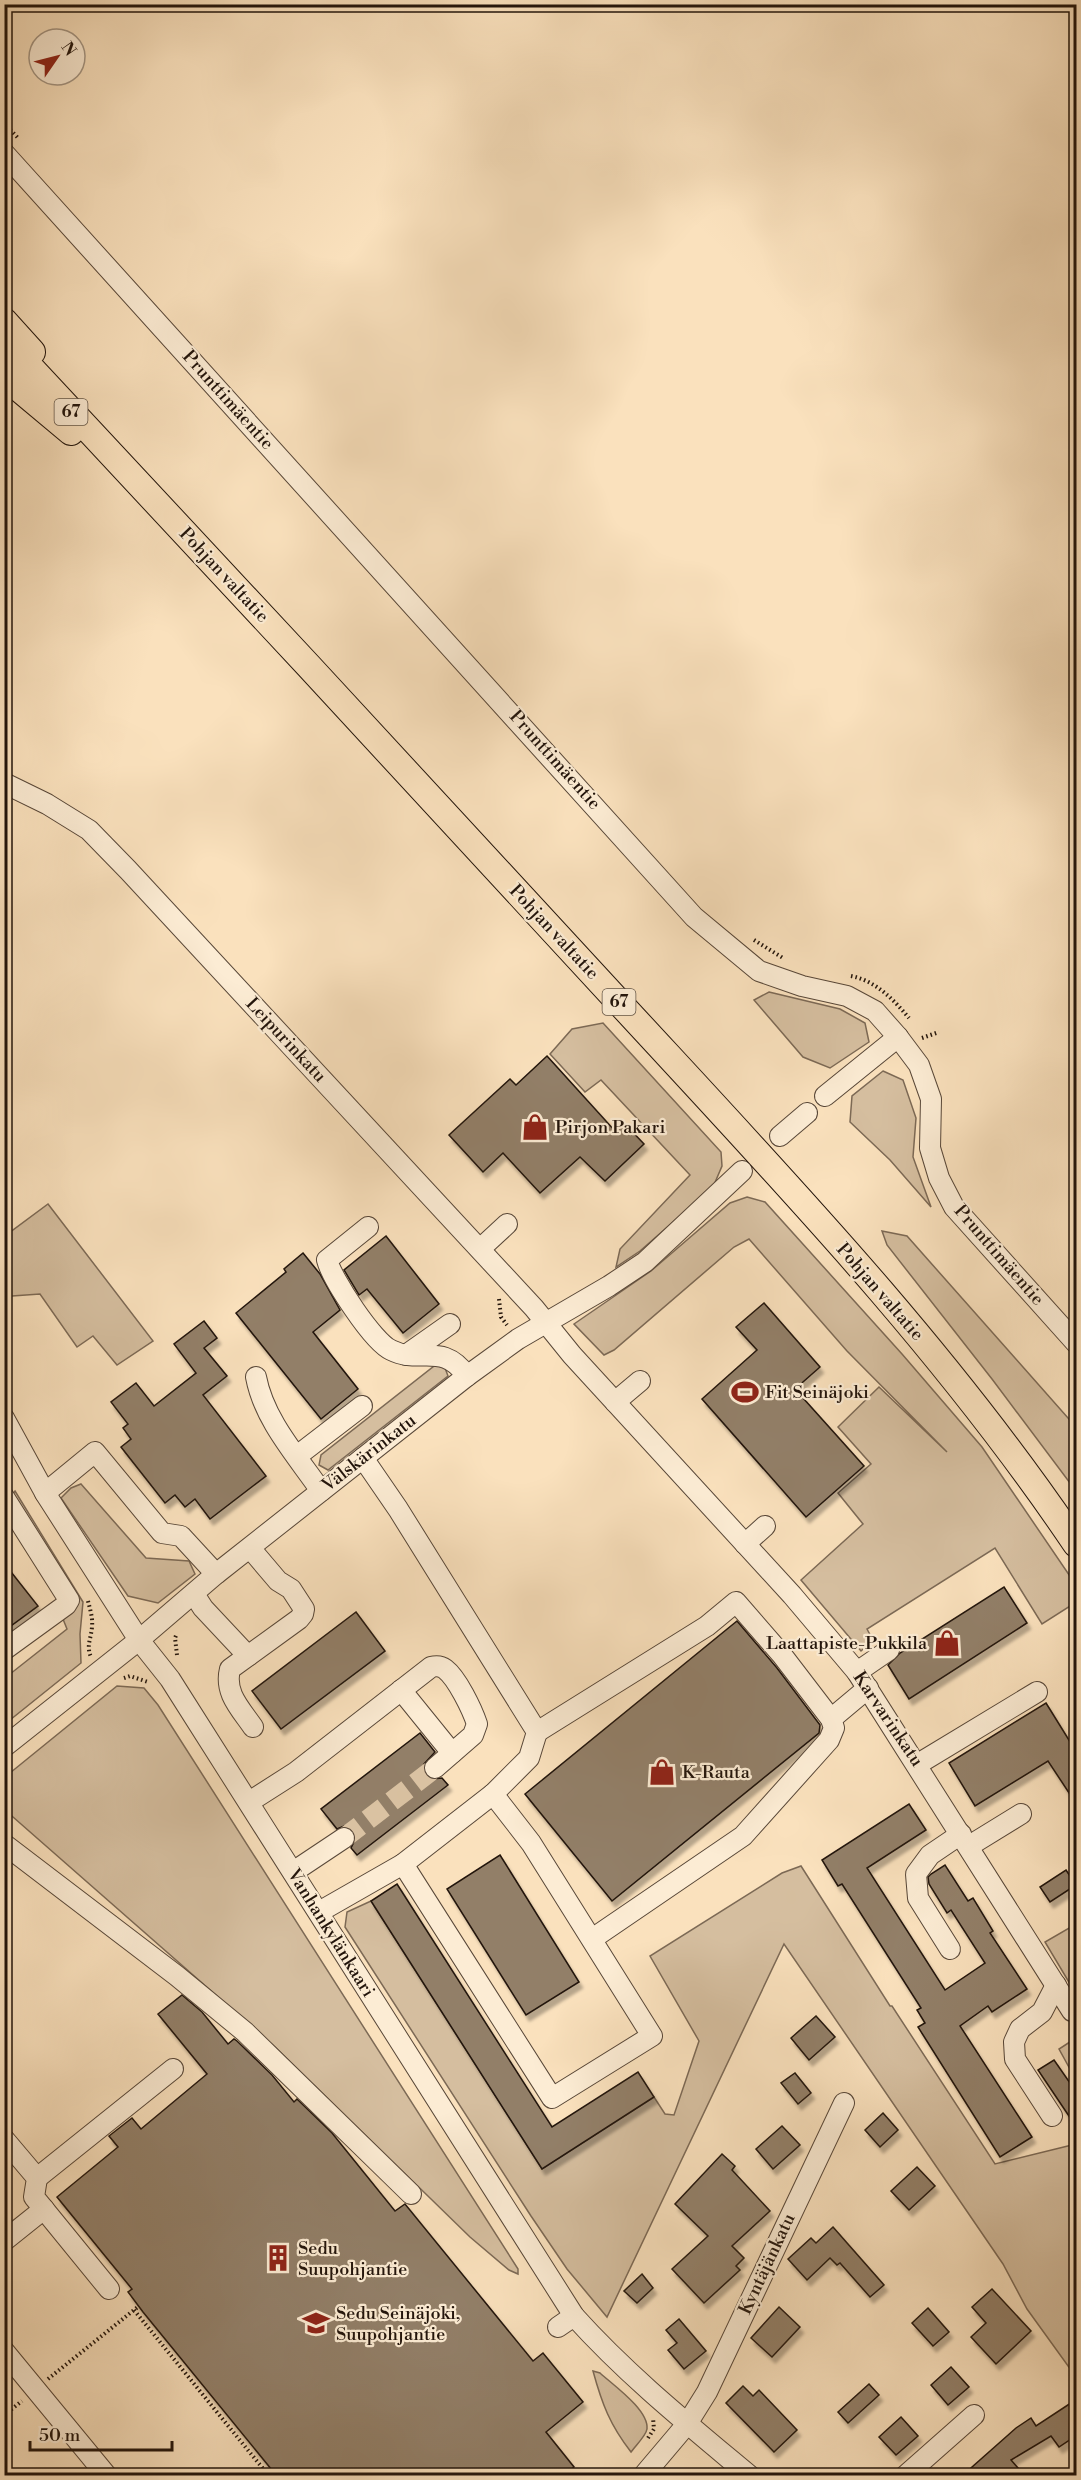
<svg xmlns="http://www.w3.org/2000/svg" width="1081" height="2480" viewBox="0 0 1081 2480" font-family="'Libre Bodoni',serif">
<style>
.green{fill:#d5be9f;stroke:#7c6955;stroke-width:1.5}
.building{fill:#927f68;stroke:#22140b;stroke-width:1.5;filter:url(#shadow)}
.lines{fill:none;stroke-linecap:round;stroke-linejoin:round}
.minor-tunnel{stroke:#dac2a2;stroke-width:20;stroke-dasharray:20 10;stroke-linecap:butt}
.minor-casing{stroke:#584738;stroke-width:22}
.major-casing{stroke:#22140b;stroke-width:28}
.path{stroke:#22140b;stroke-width:4;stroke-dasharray:1.5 3;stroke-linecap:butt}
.minor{stroke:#fcecd4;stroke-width:20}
.major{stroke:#fae1bd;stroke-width:26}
.labels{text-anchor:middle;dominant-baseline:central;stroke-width:4.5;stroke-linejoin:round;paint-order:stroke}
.shield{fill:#fcecd4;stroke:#635547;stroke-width:1.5}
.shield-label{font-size:16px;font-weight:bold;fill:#22140b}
.street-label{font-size:18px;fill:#22140b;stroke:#fcecd4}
.poi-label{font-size:18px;fill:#22140b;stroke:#fcecd4;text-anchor:start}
</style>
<defs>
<filter id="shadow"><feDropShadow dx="3.5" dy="6" stdDeviation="1.5" flood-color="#0004"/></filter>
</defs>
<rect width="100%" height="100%" fill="#fae1bd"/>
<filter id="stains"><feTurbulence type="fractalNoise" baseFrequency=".00333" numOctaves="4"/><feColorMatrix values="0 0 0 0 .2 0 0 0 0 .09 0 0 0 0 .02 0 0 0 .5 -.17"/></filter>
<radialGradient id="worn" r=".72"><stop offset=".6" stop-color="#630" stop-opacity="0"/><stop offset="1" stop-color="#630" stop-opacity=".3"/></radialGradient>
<g class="green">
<path d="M769,992L840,1009L865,1023L869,1042L830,1068L803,1057L754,1000Z"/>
<path d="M603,1023L721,1152L722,1166L713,1187L640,1251L616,1267L620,1249L690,1175L601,1080L585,1092L550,1054L572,1029Z"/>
<path d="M883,1071L903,1080L916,1118L913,1157L931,1207L890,1160L850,1122L852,1096Z"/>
<path d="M747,1197L765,1202L902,1354L982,1447L1076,1585V1616L1070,1606L1042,1624L995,1548L867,1629L873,1640L861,1651L801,1580L863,1524L838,1493L871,1464L838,1427L879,1387L947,1452L847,1351L749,1239L734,1247L614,1350L604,1355L574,1324L651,1271L730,1203Z"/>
<path d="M48,1204L153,1341L117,1365L93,1336L77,1347L40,1294L12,1296L5,1301V1236Z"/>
<path d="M882,1231L907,1236L1076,1427V1491L992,1379L887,1245Z"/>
<path d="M438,1363L445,1368L448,1376L328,1470L319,1465L321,1455Z"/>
<path d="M81,1484L146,1558L189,1561L195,1574L158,1603L128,1596L61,1498L71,1488Z"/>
<path d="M15,1491L83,1602L80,1634L81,1663L5,1724V1678L67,1629L59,1609L58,1596L12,1495Z"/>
<path d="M117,1686L144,1688L158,1705L518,2269V2274L509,2270L470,2237L275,2047L5,1810V1777Z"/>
<path d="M801,1866L890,2006H892L995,2164L1076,2144V2377L1027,2309L1003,2264L784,1944L607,2317L567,2269L531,2216L345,1927L347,1912L371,1901L542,2169L654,2097L665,2114L674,2115L699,2041L650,1956L782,1873Z"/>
<path d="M1076,1924V1994L1045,1942Z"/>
<path d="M1076,2038V2080L1059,2049Z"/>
<path d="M593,2371L600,2373C613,2385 649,2410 647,2429C646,2436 635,2446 631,2452C610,2425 602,2404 593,2371Z"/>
</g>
<g class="building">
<path d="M547,1056L615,1131L624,1123L644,1144L605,1181L580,1157L540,1193L503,1153L483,1172L449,1135L510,1079L516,1085Z"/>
<path d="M386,1236L439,1304L403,1333L367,1289L359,1295L344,1270Z"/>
<path d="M303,1253L320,1274L340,1310L313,1332L358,1389L321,1419L236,1313L286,1272L284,1269Z"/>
<path d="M764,1303L820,1367L795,1389L864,1466L806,1517L702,1399L757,1350L736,1327Z"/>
<path d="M204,1321L217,1338L204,1348L227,1376L203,1395L266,1476L210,1519L195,1499L185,1507L175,1495L165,1503L121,1447L131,1439L123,1428L128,1424L111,1402L136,1383L154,1406L196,1373L174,1344Z"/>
<path d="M4,1563L38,1606L4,1631Z"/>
<path d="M1004,1587L1027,1623L909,1699L888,1665L900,1653Z"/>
<path d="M356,1612L385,1651L281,1729L252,1691Z"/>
<path d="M737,1621L777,1668L820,1725L819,1733L612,1901L525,1794Z"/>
<path d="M1046,1703L1077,1753V1805L1048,1761L975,1806L949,1763Z"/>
<path d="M420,1733L435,1752L424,1764L426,1775L432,1779L442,1778L448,1785L357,1855L351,1848L356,1838L354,1831L344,1826L337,1829L321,1809Z"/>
<path d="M909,1804L926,1830L867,1868L945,1990L985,1963L951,1910L947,1913L929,1884L928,1877L931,1874L945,1865L968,1901L973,1898L993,1931L990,1933L1027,1989L992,2012L988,2006L960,2026L1032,2137L1000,2157L918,2027L925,2023L917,2010L921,2008L842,1884L838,1886L822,1860Z"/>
<path d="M500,1855L579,1982L526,2015L447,1889Z"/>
<path d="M1066,1870L1076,1885L1050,1902L1040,1887Z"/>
<path d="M397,1884L552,2127L638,2072L654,2097L542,2169L371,1901Z"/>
<path d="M182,1995L202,2012L228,2044L234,2039L237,2041L272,2075L294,2102L297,2099L332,2133L395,2211L405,2204L533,2361L543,2353L583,2402L546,2432L574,2467L564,2475H276L143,2312L128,2292L132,2289L57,2197L118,2147L109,2136L132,2118L141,2129L207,2074L158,2014Z"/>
<path d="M816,2016L835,2037L809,2060L791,2038Z"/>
<path d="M1054,2060L1077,2093V2128L1038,2070Z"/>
<path d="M795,2073L811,2093L798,2104L781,2083Z"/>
<path d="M883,2113L898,2130L880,2147L865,2130Z"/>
<path d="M782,2126L800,2145L773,2169L756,2149Z"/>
<path d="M722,2154L735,2166L732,2170L770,2211L732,2246L744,2258L736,2266L740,2270L704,2303L672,2269L708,2236L675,2204Z"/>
<path d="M917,2167L935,2186L909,2210L891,2191Z"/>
<path d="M833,2227L884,2285L870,2297L840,2263L837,2265L830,2258L807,2280L788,2259L811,2238L816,2243Z"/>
<path d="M642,2274L653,2288L637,2303L624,2291Z"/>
<path d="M992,2289L1031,2331L996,2364L971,2337L986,2323L972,2307Z"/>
<path d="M779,2307L800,2327L772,2357L751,2338Z"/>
<path d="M928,2308L949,2332L933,2346L912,2323Z"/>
<path d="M679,2319L706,2351L684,2369L668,2350L677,2343L666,2330Z"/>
<path d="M951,2367L969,2387L948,2405L931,2385Z"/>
<path d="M869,2384L879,2395L848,2423L838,2412Z"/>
<path d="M743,2386L753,2396L759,2390L797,2430L774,2452L726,2403Z"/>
<path d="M1077,2399V2435L1059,2447L1051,2436L1011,2460L1018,2468L1010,2475H963L1016,2428L1031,2418L1036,2426Z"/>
<path d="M901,2417L918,2436L896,2455L879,2437Z"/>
</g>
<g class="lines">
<path class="minor-tunnel" d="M344,1838L435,1768"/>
<defs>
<g id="minor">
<path d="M4,153L694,917L759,971L802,986L847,996L875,1011L898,1037L919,1065L931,1099L930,1148L939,1178L954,1207L1076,1343"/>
<path d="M4,783L47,804L89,830L128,870L534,1308L572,1355L792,1595L857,1672L1072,2011"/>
<path d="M825,1096L898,1037"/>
<path d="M780,1136L807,1113"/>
<path d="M368,1227L327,1260C332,1279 373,1342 391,1350C421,1365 442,1341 467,1376"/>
<path d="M480,1249L507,1224"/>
<path d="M406,1355L450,1324"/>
<path d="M256,1377C264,1420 297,1456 321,1491"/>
<path d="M615,1402L640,1381"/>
<path d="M4,1418L45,1493L139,1640L170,1679L574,2316C627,2375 689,2425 750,2476"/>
<path d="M297,1456L362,1406"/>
<path d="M363,1458L398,1509L537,1732L707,1626L736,1602L782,1655L831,1719L834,1728L829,1740L743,1836L592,1939"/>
<path d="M45,1493L95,1452L162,1533L181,1536L216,1574"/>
<path d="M4,1497L69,1600L66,1605L4,1650"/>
<path d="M745,1544L765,1526"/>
<path d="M250,1548L278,1581L291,1589L304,1609L303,1614L299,1619L230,1669C224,1693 240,1708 253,1727"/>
<path d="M194,1594L203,1608L248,1656"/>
<path d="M857,1672L889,1650"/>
<path d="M401,1690L452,1753"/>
<path d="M831,1719L868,1688"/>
<path d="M4,1747L139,1640L216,1574L467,1376L518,1339L609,1286L645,1262L742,1171"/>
<path d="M918,1764L1037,1692"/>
<path d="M249,1802L296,1772L431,1667C435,1666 441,1666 445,1669C457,1678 472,1709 477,1724L473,1735L435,1768"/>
<path d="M4,1844L177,1976L245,2032L411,2194"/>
<path d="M969,1846L1021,1814"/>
<path d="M403,1864L552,2098L652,2036L531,1843L493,1794"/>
<path d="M293,1872L344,1838"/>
<path d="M319,1912L403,1864L493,1794L529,1758L537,1732"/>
<path d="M950,1949L918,1898L916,1874L930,1855L961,1834"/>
<path d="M1052,2116L1015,2059L1014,2042L1020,2029L1042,2012L1056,1985"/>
<path d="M4,2139L37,2178L34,2197L109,2289"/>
<path d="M37,2178L173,2069"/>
<path d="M4,2241L44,2209"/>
<path d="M558,2327L574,2316"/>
<path d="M4,2351L107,2476"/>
<path d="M643,2476L687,2424L707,2392L844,2103"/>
<path d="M905,2476L974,2415"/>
</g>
<g id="major">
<path d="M4,321L32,352"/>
<path d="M4,344L31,368C231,582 430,796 628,1012C785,1182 946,1351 1076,1544"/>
<path d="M4,376L71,432"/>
</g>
</defs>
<use href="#minor" class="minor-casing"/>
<use href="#major" class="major-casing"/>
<g class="path">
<path d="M4,123L18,138"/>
<path d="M754,940L783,958"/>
<path d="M851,976C876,981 893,999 909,1018"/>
<path d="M922,1038L939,1032"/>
<path d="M499,1299L501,1317L507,1325"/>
<path d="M88,1601C90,1609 93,1618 92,1627C91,1639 86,1646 91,1657"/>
<path d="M177,1655L175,1638L177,1633"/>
<path d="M124,1678L130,1676L148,1682"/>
<path d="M134,2310L269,2476"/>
<path d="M48,2379L139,2306"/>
<path d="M4,2415L22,2401"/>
<path d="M648,2438L654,2429L653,2418"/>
</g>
<use href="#minor" class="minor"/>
<use href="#major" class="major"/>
</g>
<defs>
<symbol id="shop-bare" viewBox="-9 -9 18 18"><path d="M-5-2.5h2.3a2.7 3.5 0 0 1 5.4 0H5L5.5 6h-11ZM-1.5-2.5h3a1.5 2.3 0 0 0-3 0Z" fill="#8f2418" stroke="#fcecd4" stroke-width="2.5" paint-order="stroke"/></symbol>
<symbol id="stadium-bare" viewBox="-9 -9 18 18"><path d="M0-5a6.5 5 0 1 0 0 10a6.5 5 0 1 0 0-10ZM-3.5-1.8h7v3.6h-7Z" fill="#8f2418" stroke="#fcecd4" stroke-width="2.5" paint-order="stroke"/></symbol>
<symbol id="building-bare" viewBox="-9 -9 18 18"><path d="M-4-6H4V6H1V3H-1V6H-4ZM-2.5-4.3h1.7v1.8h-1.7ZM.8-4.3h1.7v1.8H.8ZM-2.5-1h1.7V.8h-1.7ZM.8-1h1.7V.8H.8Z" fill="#8f2418" stroke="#fcecd4" stroke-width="2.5" paint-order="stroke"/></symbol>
<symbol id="school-bare" viewBox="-9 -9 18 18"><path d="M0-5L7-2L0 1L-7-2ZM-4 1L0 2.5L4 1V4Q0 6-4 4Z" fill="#8f2418" stroke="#fcecd4" stroke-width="2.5" paint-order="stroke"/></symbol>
</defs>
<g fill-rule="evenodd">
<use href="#shop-bare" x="516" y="1108" width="38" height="38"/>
<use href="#stadium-bare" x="726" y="1373" width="38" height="38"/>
<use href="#shop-bare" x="928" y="1624" width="38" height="38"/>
<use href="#shop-bare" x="643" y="1753" width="38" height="38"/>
<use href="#building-bare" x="259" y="2239" width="38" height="38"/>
<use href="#school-bare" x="297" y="2304" width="38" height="38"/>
</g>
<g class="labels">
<g class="shield">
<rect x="54.5" y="399" width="33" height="26" rx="4.5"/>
<rect x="602.5" y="989" width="33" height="26" rx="4.5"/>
</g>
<g class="shield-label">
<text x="71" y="412">67</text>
<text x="619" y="1002">67</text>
</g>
<g class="street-label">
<text transform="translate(228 400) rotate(48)">Prunttimäentie</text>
<text transform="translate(224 575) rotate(47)">Pohjan valtatie</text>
<text transform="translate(555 760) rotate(48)">Prunttimäentie</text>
<text transform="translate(554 932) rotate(47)">Pohjan valtatie</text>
<text transform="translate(286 1040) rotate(47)">Leipurinkatu</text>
<text transform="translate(999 1255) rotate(49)">Prunttimäentie</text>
<text transform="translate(880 1292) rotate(49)">Pohjan valtatie</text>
<text transform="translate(369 1453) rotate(-38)">Välskärinkatu</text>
<text transform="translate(888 1719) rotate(56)">Karvarinkatu</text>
<text transform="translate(331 1933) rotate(58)">Vanhankylänkaari</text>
<text transform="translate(767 2264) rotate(-65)">Kyntäjänkatu</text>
</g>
<g class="poi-label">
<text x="555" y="1127">Pirjon Pakari</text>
<text x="765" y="1392">Fit Seinäjoki</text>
<text x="927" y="1643" text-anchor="end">Laattapiste-Pukkila</text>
<text x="682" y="1772">K-Rauta</text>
<text x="298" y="2248">Sedu<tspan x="298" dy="21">Suupohjantie</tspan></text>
<text x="336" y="2313">Sedu Seinäjoki,<tspan x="336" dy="21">Suupohjantie</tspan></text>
</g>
</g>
<rect width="1081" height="2480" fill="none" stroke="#fae1bd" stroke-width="24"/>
<rect x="6" y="6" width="1069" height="2468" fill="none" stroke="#22140b" stroke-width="3"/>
<rect x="12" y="12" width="1057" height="2456" fill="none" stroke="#22140b" stroke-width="1.5"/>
<g transform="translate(57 57) rotate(55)"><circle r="28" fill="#fcecd4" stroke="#a59684" stroke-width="1.5"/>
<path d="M0-4.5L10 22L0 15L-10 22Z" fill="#8f2418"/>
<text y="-9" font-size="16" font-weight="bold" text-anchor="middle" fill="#22140b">N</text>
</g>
<path d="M30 2441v9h142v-9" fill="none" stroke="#22140b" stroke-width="3"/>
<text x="39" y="2441" font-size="18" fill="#22140b" stroke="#fcecd4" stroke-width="4.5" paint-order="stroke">50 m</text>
<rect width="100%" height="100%" filter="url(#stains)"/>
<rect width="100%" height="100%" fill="url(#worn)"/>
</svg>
